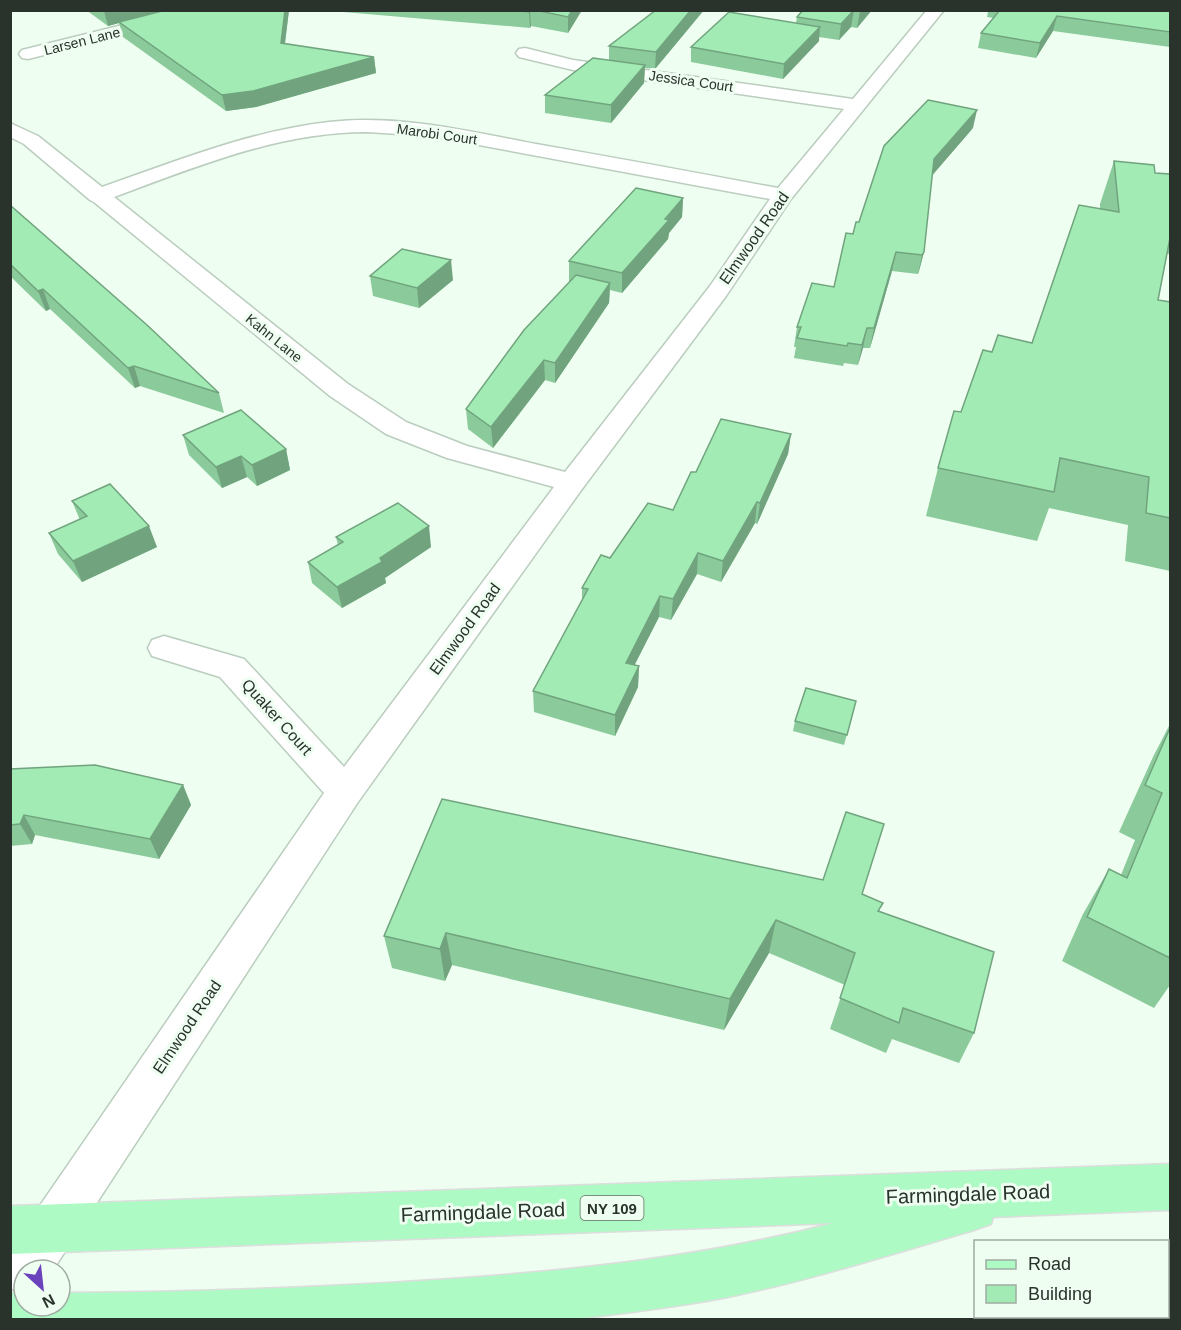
<svg xmlns="http://www.w3.org/2000/svg" width="1181" height="1330" viewBox="0 0 1181 1330" font-family="Helvetica,sans-serif">
<style>
.lines{fill:none;stroke-linecap:round;stroke-linejoin:round}
.minor-casing{stroke:#bacdbe;stroke-width:3}
.major-casing{stroke:#dddedd;stroke-width:3}
.minor{fill:#fff;fill-rule:evenodd}
.major{fill:#adfac4;fill-rule:evenodd}
.wall{fill:#8bca9b}
.shaded-wall{fill:#71a47e}
.building{fill:#a2ebb4;stroke:#71a47e;stroke-width:1.5}
.labels{text-anchor:middle;dominant-baseline:central;stroke-width:6;stroke-linejoin:round;paint-order:stroke}
.far-street-label{font-size:14px;fill:#2a322c;stroke:#eefef1}
.shield{fill:#eefef1;stroke:#656f67;stroke-width:1.5}
.shield-label{font-size:15px;font-weight:bold;fill:#2a322c}
.street-label{font-size:16px;fill:#2a322c;stroke:#eefef1}
.near-street-label{font-size:20px;fill:#2a322c;stroke:#eefef1}
</style>
<rect width="100%" height="100%" fill="#eefef1"/>
<g class="lines">
<defs>
<g id="minor">
<path d="M183,10H213L211,13L28,59L22,58L19,54L22,50Z"/>
<path d="M927,10H944L791,199L726,296L582,489L358,802L53,1270H24V1294L10,1288V1249L324,793L220,677L152,656L148,648L152,640L164,636L244,659L344,767L554,487L447,458L386,434L330,396L94,202L90,200L24,144L10,137V123L38,136L102,187C176,161 250,131 329,122C398,114 468,131 536,144C617,158 697,173 778,188L844,109L573,70L519,57L516,53L519,49L525,48L573,60L853,99ZM367,132L430,136L770,199L710,286L565,472L467,446L406,422L348,384L114,197C196,167 278,132 367,132Z"/>
</g>
<path id="major" d="M1170,1164V1210L993,1217L991,1224L974,1230C891,1254 808,1281 723,1298C670,1308 618,1314 565,1320H10V1293H24V1306H60V1293C190,1292 320,1288 450,1279C580,1270 708,1256 834,1223L10,1254V1206Z"/>
</defs>
<use href="#minor" class="minor-casing"/>
<use href="#major" class="major-casing"/>
<use href="#minor" class="minor"/>
<use href="#major" class="major"/>
</g>
<g class="wall">
<path d="M86,10H289L285,44L374,57L376,73L256,107L226,111L123,37L119,23L108,26Z"/>
<path d="M320,10H582L568,33L531,26L530,28Z"/>
<path d="M704,10L655,69L645,68L644,83L611,123L545,113V95L609,60V46Z"/>
<path d="M803,10H872L857,28L851,27L839,40L819,37V41L783,79L691,62V47L796,23L797,17Z"/>
<path d="M987,10H1170V47L1053,31L1036,58L978,48L981,33L994,18L987,17L988,12H987Z"/>
<path d="M973,128L932,175L924,252L919,271L918,274L892,271L870,348H863L858,365L844,363L843,366L794,358L796,347H794L797,327L834,287L853,234Z"/>
<path d="M1114,161L1155,173L1170,174V254H1167L1158,300L1170,302V571L1125,561L1128,525L1049,508L1037,541L926,516L938,468L961,412L992,352L1032,343L1100,209V204Z"/>
<path d="M683,198L682,217L669,233L668,239L622,293L610,290L609,303L555,383L545,380L493,448L468,429L466,409L570,281H569V261Z"/>
<path d="M10,205L219,393L224,413L140,386L135,388L50,309L46,311L10,276Z"/>
<path d="M370,276L453,280L419,308L373,296Z"/>
<path d="M791,434L788,454L757,524L755,523L721,582L697,574L671,620L659,617L634,665L639,666L638,687L615,736L534,712L533,691L582,601V588L610,558L673,510L696,472Z"/>
<path d="M183,435L286,449L290,470L257,486L247,477L222,488L189,455Z"/>
<path d="M72,501L157,547L82,582L58,554L49,533L80,520Z"/>
<path d="M336,537L431,547L385,578L386,583L342,608L312,583L308,562L338,545Z"/>
<path d="M856,701L844,745L793,731L795,721Z"/>
<path d="M1170,724V985L1154,1008L1062,961L1083,914L1109,869L1121,875L1135,840L1119,832L1153,757Z"/>
<path d="M10,769L183,785L191,805L159,859L35,835L32,844L10,846Z"/>
<path d="M862,894L880,911L974,1033L959,1063L892,1039L886,1053L830,1029L845,985L769,953L724,1030L452,965L445,981L392,968L384,936Z"/>
</g>
<g class="shaded-wall">
<path d="M107,10H172L119,22V23L108,26L104,11Z"/>
<path d="M285,10H289L283,58L281,43Z"/>
<path d="M530,10L531,26L530,28L529,12Z"/>
<path d="M572,10H582L568,33V17Z"/>
<path d="M691,10H704L655,69L656,52Z"/>
<path d="M854,10L851,27L839,40L841,24Z"/>
<path d="M861,10H872L857,28L860,11Z"/>
<path d="M1057,16L1053,31L1036,58L1040,43Z"/>
<path d="M820,27L819,41L783,79L784,64Z"/>
<path d="M374,57L376,73L256,107L226,111L222,95Z"/>
<path d="M645,65L644,83L611,123V105Z"/>
<path d="M977,110L973,128L930,178L934,159Z"/>
<path d="M683,198L682,217L669,233L668,239L622,293V273Z"/>
<path d="M896,252L892,271L870,348L874,328Z"/>
<path d="M924,252L919,271L918,274L922,255Z"/>
<path d="M451,260L453,280L419,308L417,288Z"/>
<path d="M610,283L609,303L555,383V363Z"/>
<path d="M43,289L50,309L46,311L38,291Z"/>
<path d="M867,328L863,348L858,365L862,345Z"/>
<path d="M544,360L545,380L493,448L491,427Z"/>
<path d="M134,366L140,386L135,388L128,368Z"/>
<path d="M791,434L788,454L757,524L760,503Z"/>
<path d="M286,449L290,470L257,486L252,465Z"/>
<path d="M241,456L247,477L222,488L216,467Z"/>
<path d="M757,502L755,523L721,582L723,561Z"/>
<path d="M149,526L157,547L82,582L73,561Z"/>
<path d="M429,526L431,547L385,578L386,583L342,608L337,587L380,558Z"/>
<path d="M698,553L697,574L671,620L673,599Z"/>
<path d="M660,596L659,617L625,684L626,663Z"/>
<path d="M639,666L638,687L615,736V715Z"/>
<path d="M183,785L191,805L159,859L150,839Z"/>
<path d="M24,815L35,835L32,844L20,824Z"/>
<path d="M776,920L769,953L724,1030L730,999Z"/>
<path d="M446,933L452,965L445,981L440,949Z"/>
</g>
<g class="building">
<path d="M166,10H285L281,43L374,57L253,91L222,95L119,22Z"/>
<path d="M513,10H530L529,12Z"/>
<path d="M535,10H572L568,17Z"/>
<path d="M656,10H691L656,52L609,46Z"/>
<path d="M803,10H854L841,24L797,17Z"/>
<path d="M1000,10H1170V32L1057,16L1040,43L981,33Z"/>
<path d="M729,12L820,27L784,64L691,47Z"/>
<path d="M593,58L645,65L611,105L545,95Z"/>
<path d="M928,100L977,110L934,159L924,252L922,255L896,252L874,328H867L862,345L848,343L847,346L797,338L801,327H797L812,283L834,287L846,233L853,234L856,222H859L884,146Z"/>
<path d="M1114,161L1154,165L1155,173L1170,174V238L1158,300L1170,302V518L1146,513L1149,477L1060,458L1054,492L938,468L954,411L961,412L983,350L992,352L998,335L1032,343L1079,205L1119,212Z"/>
<path d="M636,188L683,198L665,219L669,220L622,273L569,261Z"/>
<path d="M10,205L147,325L219,393L134,366L128,368L43,289L38,291L10,264Z"/>
<path d="M402,249L451,260L417,288L370,276Z"/>
<path d="M576,275L610,283L555,363L544,360L491,427L466,409L524,330Z"/>
<path d="M241,410L286,449L252,465L241,456L216,467L183,435Z"/>
<path d="M721,419L791,434L760,503L757,502L723,561L698,553L673,599L660,596L626,663L639,666L615,715L533,691L588,589L582,588L601,555L610,558L648,503L673,510L691,472H696Z"/>
<path d="M110,484L149,526L73,561L49,533L87,516L72,501Z"/>
<path d="M398,503L429,526L380,558L382,562L337,587L308,562L343,542L336,537Z"/>
<path d="M806,688L856,701L847,735L795,721Z"/>
<path d="M1170,728V958L1087,917L1109,869L1127,878L1162,793L1145,785Z"/>
<path d="M95,765L183,785L150,839L24,815L20,824L10,825V769Z"/>
<path d="M442,799L823,880L846,812L884,824L862,894L883,903L878,911L994,952L974,1033L903,1008L899,1023L840,998L855,953L776,920L730,999L446,933L440,949L384,936Z"/>
</g>
<g class="labels">
<g class="far-street-label">
<text transform="translate(82 41) rotate(-14)">Larsen Lane</text>
<text transform="translate(691 81) rotate(8)">Jessica Court</text>
<text transform="translate(437 134) rotate(8)">Marobi Court</text>
<text transform="translate(274 338) rotate(39)">Kahn Lane</text>
</g>
<rect class="shield" x="580.5" y="1196" width="63" height="24" rx="4.5"/>
<g class="shield-label">
<text x="612" y="1208">NY 109</text>
</g>
<g class="street-label">
<text transform="translate(754 238) rotate(-55)">Elmwood Road</text>
<text transform="translate(465 629) rotate(-54)">Elmwood Road</text>
<text transform="translate(277 717) rotate(48)">Quaker Court</text>
<text transform="translate(187 1027) rotate(-56)">Elmwood Road</text>
</g>
<g class="near-street-label">
<text transform="translate(968 1194) rotate(-2)">Farmingdale Road</text>
<text transform="translate(483 1212) rotate(-2)">Farmingdale Road</text>
</g>
</g>
<rect width="1181" height="1330" fill="none" stroke="#2a322c" stroke-width="24"/>
<rect x="974" y="1240" width="195" height="78" fill="#eefef1" stroke="#a0aca2" stroke-width="1.5"/>
<rect x="986" y="1260" width="30" height="9" fill="#adfac4" stroke="#a0aca2" stroke-width="1.5"/>
<text x="1028" y="1270" font-size="18" fill="#2a322c">Road</text>
<rect x="986" y="1285" width="30" height="18" fill="#a2ebb4" stroke="#a0aca2" stroke-width="1.5"/>
<text x="1028" y="1300" font-size="18" fill="#2a322c">Building</text>
<g transform="translate(42 1288) rotate(153)"><circle r="28" fill="#eefef1" stroke="#a0aca2" stroke-width="1.5"/>
<path d="M0-4.5L10 22L0 15L-10 22Z" fill="#6a42bb"/>
<text y="-9" font-size="16" font-weight="bold" text-anchor="middle" fill="#2a322c">N</text>
</g>
</svg>
